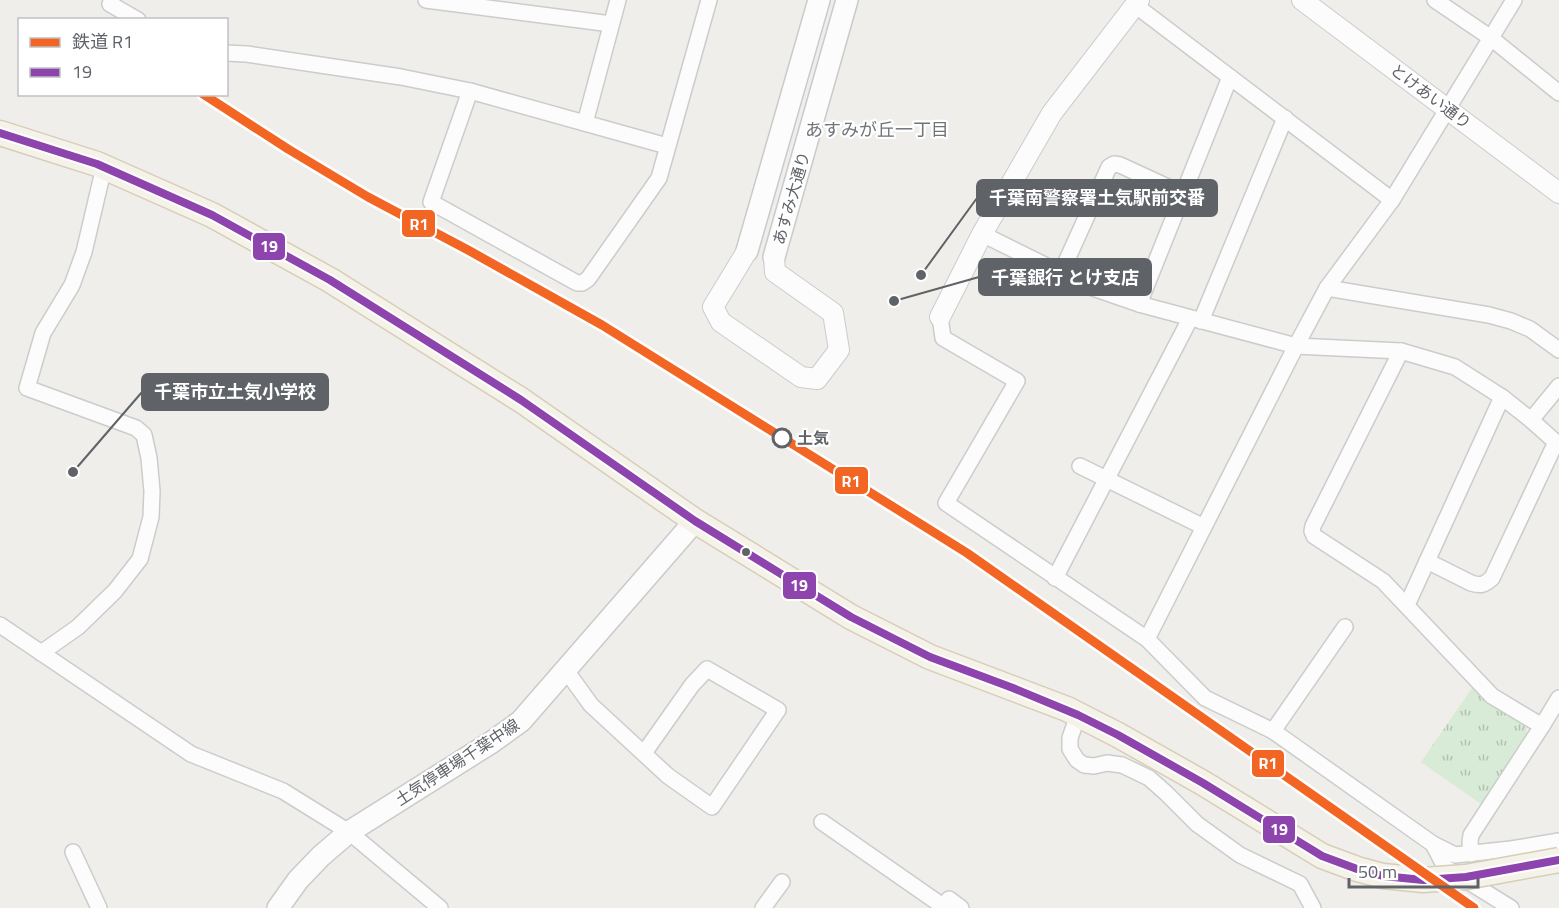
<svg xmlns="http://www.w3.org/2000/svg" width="1559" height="908" viewBox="0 0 1559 908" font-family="'Titillium Web','Noto Sans JP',sans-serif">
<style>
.park{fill:url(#park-tufts)}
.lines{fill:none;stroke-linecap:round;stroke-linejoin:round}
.minor-casing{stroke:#cbcccc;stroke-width:18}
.tertiary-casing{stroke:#cbcccc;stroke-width:22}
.secondary-casing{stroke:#cacacb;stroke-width:24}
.primary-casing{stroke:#d7ceb8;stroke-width:27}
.minor{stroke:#fdfcfc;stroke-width:15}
.tertiary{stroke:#fdfcfc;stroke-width:20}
.secondary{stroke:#fdfcfc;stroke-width:21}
.primary{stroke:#f4f2e9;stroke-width:24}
.primary-bridge-casing{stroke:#d7ceb8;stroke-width:27;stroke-linecap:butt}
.primary-bridge{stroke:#f4f2e9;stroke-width:24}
.bus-1-casing{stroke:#fff;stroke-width:12}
.bus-1{stroke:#8e44ad;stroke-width:8}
.rail-1-casing{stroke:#fff;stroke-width:14}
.rail-1{stroke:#f26522;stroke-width:9}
.stop-dot{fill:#fff;stroke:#5f6368;stroke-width:3}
.bus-dot{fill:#5f6368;stroke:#fff;stroke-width:2}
.labels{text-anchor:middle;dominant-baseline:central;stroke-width:4.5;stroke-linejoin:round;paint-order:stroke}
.street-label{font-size:16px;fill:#5f6368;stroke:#fff}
.stop-label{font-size:16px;font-weight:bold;fill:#5f6368;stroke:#fff;text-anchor:start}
.neighbourhood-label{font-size:18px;fill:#70757a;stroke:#fff}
.leader{fill:none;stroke:#5f6368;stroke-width:2}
.callout-dot{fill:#5f6368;stroke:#fff;stroke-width:2}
.callout{fill:#5f6368;stroke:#5f6368;stroke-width:2}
.callout-label{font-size:18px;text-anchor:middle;font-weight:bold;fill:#fff}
.line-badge{stroke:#fff;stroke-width:2}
.badge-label{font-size:16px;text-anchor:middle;font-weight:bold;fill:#fff}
</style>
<defs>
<pattern id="park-tufts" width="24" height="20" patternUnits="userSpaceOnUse" patternTransform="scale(1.5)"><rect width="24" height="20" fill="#d8ebd6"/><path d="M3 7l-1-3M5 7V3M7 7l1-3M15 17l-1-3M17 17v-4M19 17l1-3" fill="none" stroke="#b2c2b1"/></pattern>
</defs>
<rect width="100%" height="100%" fill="#efeeea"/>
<path class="park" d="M1474,685L1526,724L1527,735L1481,804L1421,762Z"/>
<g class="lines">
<defs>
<g id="minor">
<path d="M112,0L110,4L138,20"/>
<path d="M426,0L611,24"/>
<path d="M1435,0L1491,38L1559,93"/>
<path d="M1135,5L1392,200"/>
<path d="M226,53L247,54L401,77L470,91L667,146"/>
<path d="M470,91L431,202L577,283H582L588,279L659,178L709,0"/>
<path d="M585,123L618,0"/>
<path d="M982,234L1087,286L1139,304L1296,346L1401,351L1455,367L1502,397L1531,420L1559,445"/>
<path d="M1061,273L1109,167L1114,164L1120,165L1183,194"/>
<path d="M1327,288L1489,315L1511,321L1530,329L1559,350"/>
<path d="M1139,304L1230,77"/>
<path d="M940,317L943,338L1017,381L946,503L1147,639L1205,698L1273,731L1433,844L1445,867L1511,908"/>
<path d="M1201,321L1285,118"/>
<path d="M1401,351L1313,526L1312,531L1314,536L1383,581L1492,696L1542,726"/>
<path d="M1531,420L1559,386"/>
<path d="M1080,466L1204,527"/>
<path d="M1427,561L1471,583C1481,586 1484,585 1492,578L1556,442"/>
<path d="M1055,578L1190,319"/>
<path d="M1407,605L1502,397"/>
<path d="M0,625L191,754L283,791L349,832L440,908"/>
<path d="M1147,639L1296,346L1327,288L1392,200L1514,0"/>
<path d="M41,653L78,627L115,591L140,559L151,517L152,491L149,458L144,435L136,428L27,388L43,333L72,285L84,252L104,167"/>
<path d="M565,669L591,705L668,776L712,807L778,710L707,669L692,685L644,753"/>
<path d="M1078,715L1070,738V749L1077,760L1084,765L1094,766L1107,763L1122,765L1149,778L1166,793L1197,824L1240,855L1300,884L1313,908"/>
<path d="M1273,731L1345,627"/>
<path d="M822,822L944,907"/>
<path d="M1433,844L1455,855L1511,849L1559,841"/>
<path d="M73,852L99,908"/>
<path d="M1471,854L1470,842L1471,835L1542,726L1559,698"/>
<path d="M763,908L782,882"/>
<path d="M943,908L949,899L961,908"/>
</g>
<g id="tertiary">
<path d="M1302,0L1559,193"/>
<path d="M747,251L713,307L721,322L801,377L817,379L839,350L833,313L775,272L774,257"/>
<path d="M940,317L982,234L1052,113L1139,0"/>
</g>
<g id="secondary">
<path d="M747,251L819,0"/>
<path d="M774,257L847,0"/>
<path d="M278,908L298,880L321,856L349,832L492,742L521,721L695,521"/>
</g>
<path id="primary" d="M0,133L97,164L212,215L330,280L521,400L695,521L851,617L930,657L1067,709L1118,735"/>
</defs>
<use href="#minor" class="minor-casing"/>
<use href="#tertiary" class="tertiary-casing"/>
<use href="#secondary" class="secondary-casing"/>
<use href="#primary" class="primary-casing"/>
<use href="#minor" class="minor"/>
<use href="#tertiary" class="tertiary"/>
<use href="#secondary" class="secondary"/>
<use href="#primary" class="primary"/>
<defs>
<path id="primary-bridge" d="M1118,735L1203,783L1322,856L1357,869L1383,876L1423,880L1466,877L1559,860"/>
</defs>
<use href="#primary-bridge" class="primary-bridge-casing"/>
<use href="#primary-bridge" class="primary-bridge"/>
<defs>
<path id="bus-1" d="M0,133L97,164L212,215L330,280L521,400L695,521L851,617L930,657L1013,688L1078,715L1118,735L1203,783L1322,856L1357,869L1383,876L1423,880L1466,877L1559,860"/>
</defs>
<use href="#bus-1" class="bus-1-casing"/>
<use href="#bus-1" class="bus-1"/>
<defs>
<path id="rail-1" d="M203,94L288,149L368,197L468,250L602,325L967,553L1474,908"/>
</defs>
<use href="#rail-1" class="rail-1-casing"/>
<use href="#rail-1" class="rail-1"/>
</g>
<circle class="stop-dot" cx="782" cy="438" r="9"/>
<circle class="bus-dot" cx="746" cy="552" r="5"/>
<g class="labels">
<g class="street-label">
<text transform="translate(1431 96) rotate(37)">とけあい通り</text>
<text transform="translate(791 198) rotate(-74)">あすみ大通り</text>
<text transform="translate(457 762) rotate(-33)">土気停車場千葉中線</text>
</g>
<g class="stop-label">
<text x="797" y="438">土気</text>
</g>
<g class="neighbourhood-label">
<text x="877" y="129">あすみが丘一丁目</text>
</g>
</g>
<path class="leader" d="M921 275L977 198M894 301L979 277M73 472L142 392"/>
<g class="callout-dot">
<circle cx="921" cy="275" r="6"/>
<circle cx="894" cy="301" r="6"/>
<circle cx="73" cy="472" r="6"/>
</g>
<g class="callout">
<rect x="977" y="180" width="240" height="36" rx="6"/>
<rect x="979" y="259" width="172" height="36" rx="6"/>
<rect x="142" y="374" width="186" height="36" rx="6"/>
</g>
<g class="callout-label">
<text x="1097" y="204">千葉南警察署土気駅前交番</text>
<text x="1065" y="284">千葉銀行 とけ支店</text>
<text x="235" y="398">千葉市立土気小学校</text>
</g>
<g class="line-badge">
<rect x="401" y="209" width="35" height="29" rx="6" fill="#f26522"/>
<rect x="252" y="232" width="34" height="29" rx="6" fill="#8e44ad"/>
<rect x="834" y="466" width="35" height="29" rx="6" fill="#f26522"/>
<rect x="782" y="571" width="35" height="29" rx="6" fill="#8e44ad"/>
<rect x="1251" y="749" width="34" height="29" rx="6" fill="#f26522"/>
<rect x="1262" y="815" width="34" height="29" rx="6" fill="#8e44ad"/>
</g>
<g class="badge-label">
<text x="419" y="230">R1</text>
<text x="269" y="252">19</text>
<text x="851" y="487">R1</text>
<text x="799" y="591">19</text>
<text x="1268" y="769">R1</text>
<text x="1279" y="835">19</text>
</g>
<rect x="18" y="18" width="210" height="78" fill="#ffffff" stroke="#bfc1c3" stroke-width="1.5"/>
<rect x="30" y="38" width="30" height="9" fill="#f26522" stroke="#bfc1c3" stroke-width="1.5"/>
<text x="72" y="48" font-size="18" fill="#5f6368">鉄道 R1</text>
<rect x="30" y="68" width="30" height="9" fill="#8e44ad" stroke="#bfc1c3" stroke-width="1.5"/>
<text x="72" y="78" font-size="18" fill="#5f6368">19</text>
<path d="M1349 878v9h129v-9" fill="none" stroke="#5f6368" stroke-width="3"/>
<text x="1358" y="878" font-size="18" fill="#5f6368" stroke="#ffffff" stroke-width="4.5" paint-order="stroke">50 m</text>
</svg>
